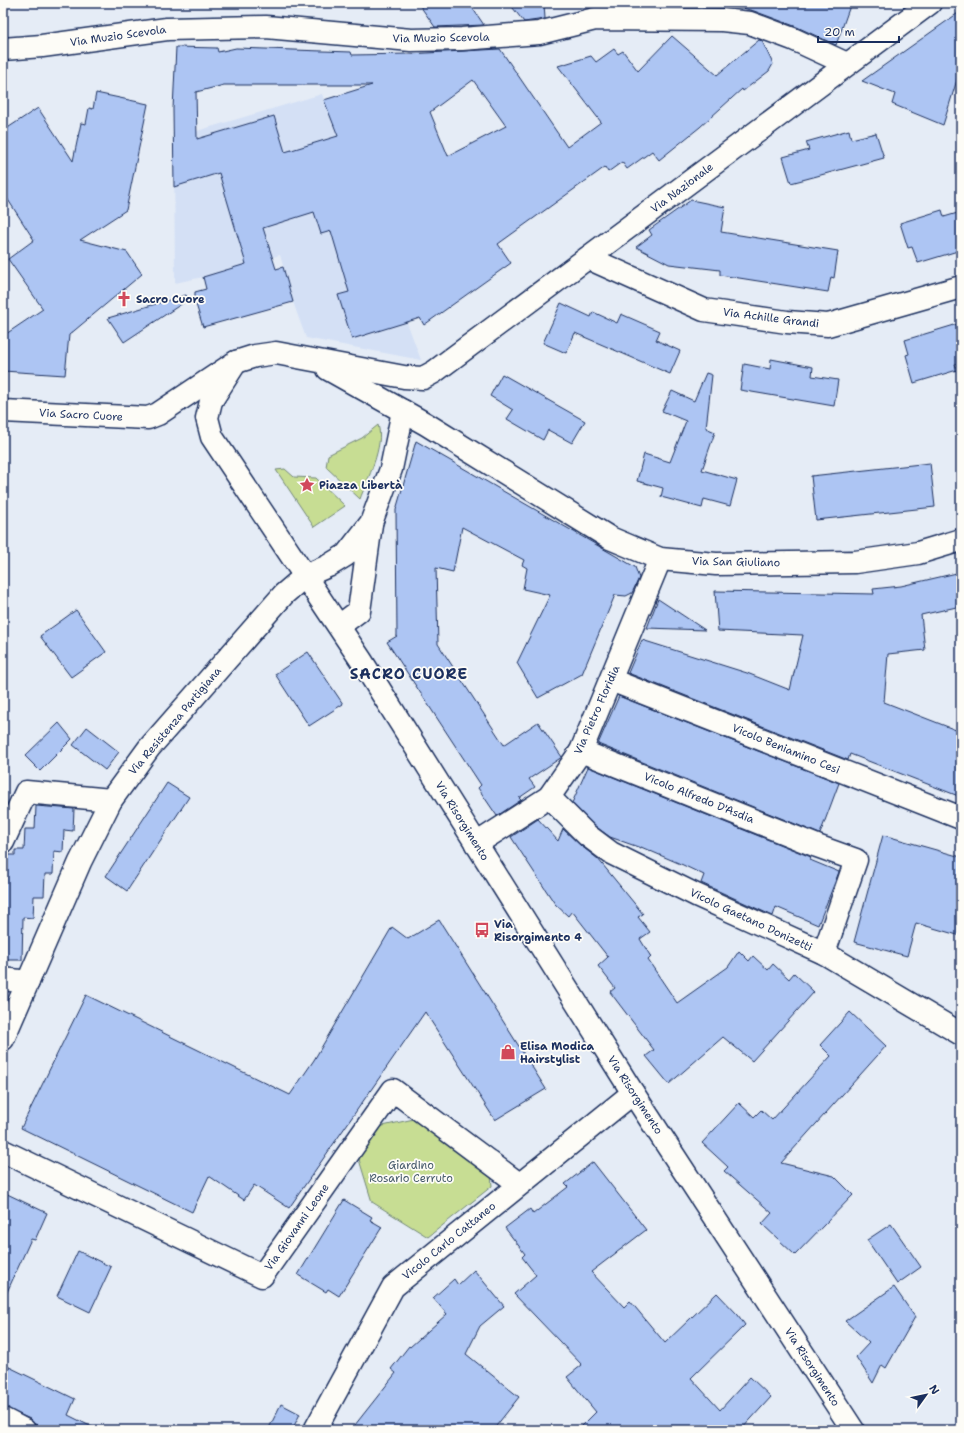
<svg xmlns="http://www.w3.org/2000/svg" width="964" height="1433" viewBox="0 0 964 1433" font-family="'Shantell Sans',sans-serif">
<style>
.built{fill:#d4e0f5}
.green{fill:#c7dd93;stroke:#718678}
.building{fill:#adc5f3;stroke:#1b2f5e;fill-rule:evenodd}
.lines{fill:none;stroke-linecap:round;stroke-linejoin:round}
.minor-casing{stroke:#1b2f5e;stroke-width:25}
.minor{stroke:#fdfcf7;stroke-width:22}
.labels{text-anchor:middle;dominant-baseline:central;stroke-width:3.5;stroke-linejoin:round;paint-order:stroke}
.street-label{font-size:11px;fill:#1b2f5e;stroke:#fdfcf7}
.poi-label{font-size:11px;font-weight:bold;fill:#1b2f5e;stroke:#fdfcf7;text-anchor:start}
.park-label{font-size:11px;fill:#465a6b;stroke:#fdfcf7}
.district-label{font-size:15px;font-weight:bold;letter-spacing:1px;fill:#1b2f5e;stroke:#fdfcf7}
</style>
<rect width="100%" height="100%" fill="#e5ecf6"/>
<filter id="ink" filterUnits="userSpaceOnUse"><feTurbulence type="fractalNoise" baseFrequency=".025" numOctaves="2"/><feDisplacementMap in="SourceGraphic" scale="8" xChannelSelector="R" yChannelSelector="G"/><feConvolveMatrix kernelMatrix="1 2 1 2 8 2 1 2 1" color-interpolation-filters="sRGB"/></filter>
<g filter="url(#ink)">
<path class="built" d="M322,94L421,360L306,338L293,302L280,255L203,277L175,283L174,147L187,134Z"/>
<g class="green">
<path d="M378,425C385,445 367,480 360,499L326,467L328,455L362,438Z"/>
<path d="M285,469L294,477L316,478L345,506L314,527L276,470Z"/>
<path d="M418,1118L491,1175L492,1186L428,1237L372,1202L357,1153L374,1128Z"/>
</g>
<g class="building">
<path d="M418,3H469L484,25L435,27Z"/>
<path d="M509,3H544L545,19L524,22Z"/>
<path d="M731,3H851L836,45L797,27L754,11L731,5Z"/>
<path d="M961,11V67L943,125L892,104L895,94L862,81Z"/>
<path d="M672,36L717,75L759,40L762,41L773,64L769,71L743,91L742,89L700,127L659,160L652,151L627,169L622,162L608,172L605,167L498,244L511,263L424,325L420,318L352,339L338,295L349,292L331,231L321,234L314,212L263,228L276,269L283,267L293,302L203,327L195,301V292L206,289L203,277L246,264L219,173L174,187L173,109L176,47L217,48L218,52L236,48L351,52L352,55L409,54L500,49L567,147L601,122L558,66L591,56L596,62L614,49L618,54L623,51L638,71ZM473,80L506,126L448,156L430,112ZM224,85H372L324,100L338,136L285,152L274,116L197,139L196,92Z"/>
<path d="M96,93L148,104L126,210L80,240L127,252L142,274L69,335L65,375L3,371V336L43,309L8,259L34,240L3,192V131L38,108L73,161L81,123L86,124L89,108L93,109Z"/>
<path d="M849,130L851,139L876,133L884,158L791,183L783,157L809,150L806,142Z"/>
<path d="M691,200L725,207L721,232L838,251L834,278L831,277L828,292L720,275V270L669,264L636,247L652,235L649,230Z"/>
<path d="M942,210L944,217L961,212V250L918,263L912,247L908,248L900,223Z"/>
<path d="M186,295L189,299L124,342L108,318Z"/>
<path d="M561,303L591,317L593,312L617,323L621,314L660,331L656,340L680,351L670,374L575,333L566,353L543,343Z"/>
<path d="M961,323V362L955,364L957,370L914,383L906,355L909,354L905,340Z"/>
<path d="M771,359L813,367L812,376L838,380L834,406L740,390L744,364L770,369Z"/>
<path d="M706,373L712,375L706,428L715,432L702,470L737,480L730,506L704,499L702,508L661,497L663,488L637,481L644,454L670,462L686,421L662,411L672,391L694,401Z"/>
<path d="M502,374L585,421L572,443L548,430L543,440L507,419L513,410L490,396Z"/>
<path d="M416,441L635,567L639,578L632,593L626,596L615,595L582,674L538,698L517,663L550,595L523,589L527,568L522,565L524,560L462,527L453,572L436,568L438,644L504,745L538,722L562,757L529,779L535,787L519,798L521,800L497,816L478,788L481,785L387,642L397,636L396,510Z"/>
<path d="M930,463L935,507L816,520L811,476Z"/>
<path d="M961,572V606L921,615L925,650L888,654L884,702L961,732V797L850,754L848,760L628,673L642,640L747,673L790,690L803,635L718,631L715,591L874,594L873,589L901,586Z"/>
<path d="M658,599L705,630L647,628Z"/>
<path d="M76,610L106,652L71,677L40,636Z"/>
<path d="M308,652L343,704L309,726L275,674Z"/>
<path d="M619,696L839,783L820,834L598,744Z"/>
<path d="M59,723L72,739L40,771L25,756Z"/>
<path d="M87,727L119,752L105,770L73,745Z"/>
<path d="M588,767L811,857L810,860L839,872L818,925L776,907L773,916L701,883L704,875L683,865L641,847V848L610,837L595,826L572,803Z"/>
<path d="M167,783L189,797L127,891L106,876Z"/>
<path d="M36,806L74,809L73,831L64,830L63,852L54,851L53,874H45L44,896H34L33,918L23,917L22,960H3V904L6,855H15V850H24L25,829H35Z"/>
<path d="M538,819L558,841L563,829L580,845L598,859L643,914L638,917L650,932L640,939L651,957L648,960L677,1003L728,967L739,951L749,961L753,956L768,970L773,964L789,979L794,973L814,992L752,1061L723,1037L669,1084L646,1056L654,1050L610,992L615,988L598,966L608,957L572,911L568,916L555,904L511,837Z"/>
<path d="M883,835L961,857V936L916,923L907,956L854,942Z"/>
<path d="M439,920L546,1089L495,1120L425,1012L289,1208L254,1185L244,1200L209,1176L192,1212L21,1128L86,995L290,1095L314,1060L392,927L408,939Z"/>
<path d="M850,1012L886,1046L781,1163L834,1176L853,1195L795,1255L762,1224L772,1213L724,1171L728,1167L702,1143L739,1103L754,1117L761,1110L772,1120L831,1056L820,1045Z"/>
<path d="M593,1162L646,1230L591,1272L624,1307L630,1301L665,1343L717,1293L738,1315L745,1325L691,1378L720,1410L750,1377L771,1397L741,1430H578L596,1412L567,1377L582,1365L514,1294L536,1275L522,1257L525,1254L505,1228L530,1209L533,1214L568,1187L565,1184Z"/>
<path d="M3,1192L47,1213L35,1240L31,1239L3,1301Z"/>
<path d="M344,1200L372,1217L370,1220L382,1227L339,1296L328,1289L326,1292L298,1275Z"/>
<path d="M891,1224L921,1267L897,1284L867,1240Z"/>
<path d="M78,1251L111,1267L90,1312L57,1296Z"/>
<path d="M474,1270L504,1306L480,1326L466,1354L519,1397L493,1430H351L396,1373L391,1369L409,1346L410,1347L447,1314L433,1298L454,1279L458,1285Z"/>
<path d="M894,1287L915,1317L886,1368L882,1365L873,1383L856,1357L869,1343L845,1321Z"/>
<path d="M3,1364L75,1399L68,1415L98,1430H48L35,1424L30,1419L3,1407Z"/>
<path d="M281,1404L300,1414L292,1430H268Z"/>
</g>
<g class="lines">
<defs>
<g id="minor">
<path d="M3,49L42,46L167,29L266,27L411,40L462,39L539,33L595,19L722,20L750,23L793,39L847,64"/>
<path d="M588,258L704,310L787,322L828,325L961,287"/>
<path d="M236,362L211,401L207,418L212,437L361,660L633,1093L853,1430"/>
<path d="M328,369L426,424L610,538L660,559L716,564L855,562L918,553L961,540"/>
<path d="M3,411L148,418L158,414L236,362L255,356L276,353L404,377L423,378L434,372L930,3"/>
<path d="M339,626L359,611L371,524"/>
<path d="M611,680L961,818"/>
<path d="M581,751L817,846L856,860L824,953"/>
<path d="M549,797L587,835L611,853L696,895L824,953L961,1034"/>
<path d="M3,842L26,792L111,800"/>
<path d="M476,844L549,797L581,751L660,559"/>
<path d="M3,979L28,982"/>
<path d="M3,1039L80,862L111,800L149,748L284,594L305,576L328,566L346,555L371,523L391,469L403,411"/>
<path d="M3,1151L262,1276L393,1090L519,1184"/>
<path d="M3,1419L24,1430"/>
<path d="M315,1430L393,1287L633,1093"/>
</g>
</defs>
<use href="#minor" class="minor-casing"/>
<use href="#minor" class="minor"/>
</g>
</g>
<defs>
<symbol id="church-bare" viewBox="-9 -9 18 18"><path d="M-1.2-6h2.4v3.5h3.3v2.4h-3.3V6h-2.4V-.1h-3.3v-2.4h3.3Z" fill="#d1495b" stroke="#fdfcf7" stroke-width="2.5" paint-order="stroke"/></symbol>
<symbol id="sight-bare" viewBox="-9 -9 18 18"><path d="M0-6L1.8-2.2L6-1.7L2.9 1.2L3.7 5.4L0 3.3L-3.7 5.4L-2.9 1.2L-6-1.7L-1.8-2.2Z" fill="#d1495b" stroke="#fdfcf7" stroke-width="2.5" paint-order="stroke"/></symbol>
<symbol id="bus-bare" viewBox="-9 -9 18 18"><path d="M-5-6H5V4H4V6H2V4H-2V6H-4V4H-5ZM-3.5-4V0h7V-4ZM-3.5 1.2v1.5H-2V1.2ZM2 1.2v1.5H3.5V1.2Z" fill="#d1495b" stroke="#fdfcf7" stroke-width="2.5" paint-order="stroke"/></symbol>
<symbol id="shop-bare" viewBox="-9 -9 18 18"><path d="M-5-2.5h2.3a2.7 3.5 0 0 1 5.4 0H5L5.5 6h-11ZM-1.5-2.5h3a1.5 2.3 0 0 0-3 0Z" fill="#d1495b" stroke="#fdfcf7" stroke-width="2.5" paint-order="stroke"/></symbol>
</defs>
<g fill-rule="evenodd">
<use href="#church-bare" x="113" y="288" width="22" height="22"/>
<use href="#sight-bare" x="296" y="474" width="22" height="22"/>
<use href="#bus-bare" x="471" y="919" width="22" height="22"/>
<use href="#shop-bare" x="497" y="1041" width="22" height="22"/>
</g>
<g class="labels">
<g class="street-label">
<text transform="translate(118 36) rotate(-8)">Via Muzio Scevola</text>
<text transform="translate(441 38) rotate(-1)">Via Muzio Scevola</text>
<text transform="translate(682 188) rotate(-37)">Via Nazionale</text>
<text transform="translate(771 318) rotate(7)">Via Achille Grandi</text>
<text transform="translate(81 415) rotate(3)">Via Sacro Cuore</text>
<text transform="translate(736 562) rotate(1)">Via San Giuliano</text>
<text transform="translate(597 710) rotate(-66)">Via Pietro Floridia</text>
<text transform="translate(175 721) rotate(-50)">Via Resistenza Partigiana</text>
<text transform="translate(786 749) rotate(22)">Vicolo Beniamino Cesi</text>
<text transform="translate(699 798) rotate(22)">Vicolo Alfredo D'Asdia</text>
<text transform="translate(462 821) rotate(58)">Via Risorgimento</text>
<text transform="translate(751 920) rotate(25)">Vicolo Gaetano Donizetti</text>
<text transform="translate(635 1095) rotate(57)">Via Risorgimento</text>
<text transform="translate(297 1227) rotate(-55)">Via Giovanni Leone</text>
<text transform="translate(449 1241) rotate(-39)">Vicolo Carlo Cattaneo</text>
<text transform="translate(812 1367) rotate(57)">Via Risorgimento</text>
</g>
<g class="poi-label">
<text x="136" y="299">Sacro Cuore</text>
<text x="319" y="485">Piazza Libertà</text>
<text x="494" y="924">Via<tspan x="494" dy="13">Risorgimento 4</tspan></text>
<text x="520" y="1046">Elisa Modica<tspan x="520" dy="13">Hairstylist</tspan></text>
</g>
<g class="park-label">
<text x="411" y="1165">Giardino<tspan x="411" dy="13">Rosario Cerruto</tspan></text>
</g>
<g class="district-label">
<text x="409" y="674">SACRO CUORE</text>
</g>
</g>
<rect width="964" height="1433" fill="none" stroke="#fdfcf7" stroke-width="16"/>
<rect x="8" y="8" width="948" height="1417" fill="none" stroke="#1b2f5e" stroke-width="1.5" filter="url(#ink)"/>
<g transform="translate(926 1395) rotate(57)" stroke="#fdfcf7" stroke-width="3" paint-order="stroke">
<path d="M0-3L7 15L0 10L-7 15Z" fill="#1b2f5e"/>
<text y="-6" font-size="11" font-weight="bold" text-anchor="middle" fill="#1b2f5e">N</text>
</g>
<path d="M818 36v6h81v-6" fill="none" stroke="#1b2f5e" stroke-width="2"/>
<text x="824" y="36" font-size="12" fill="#1b2f5e" stroke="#fdfcf7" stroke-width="3" paint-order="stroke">20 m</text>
</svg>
